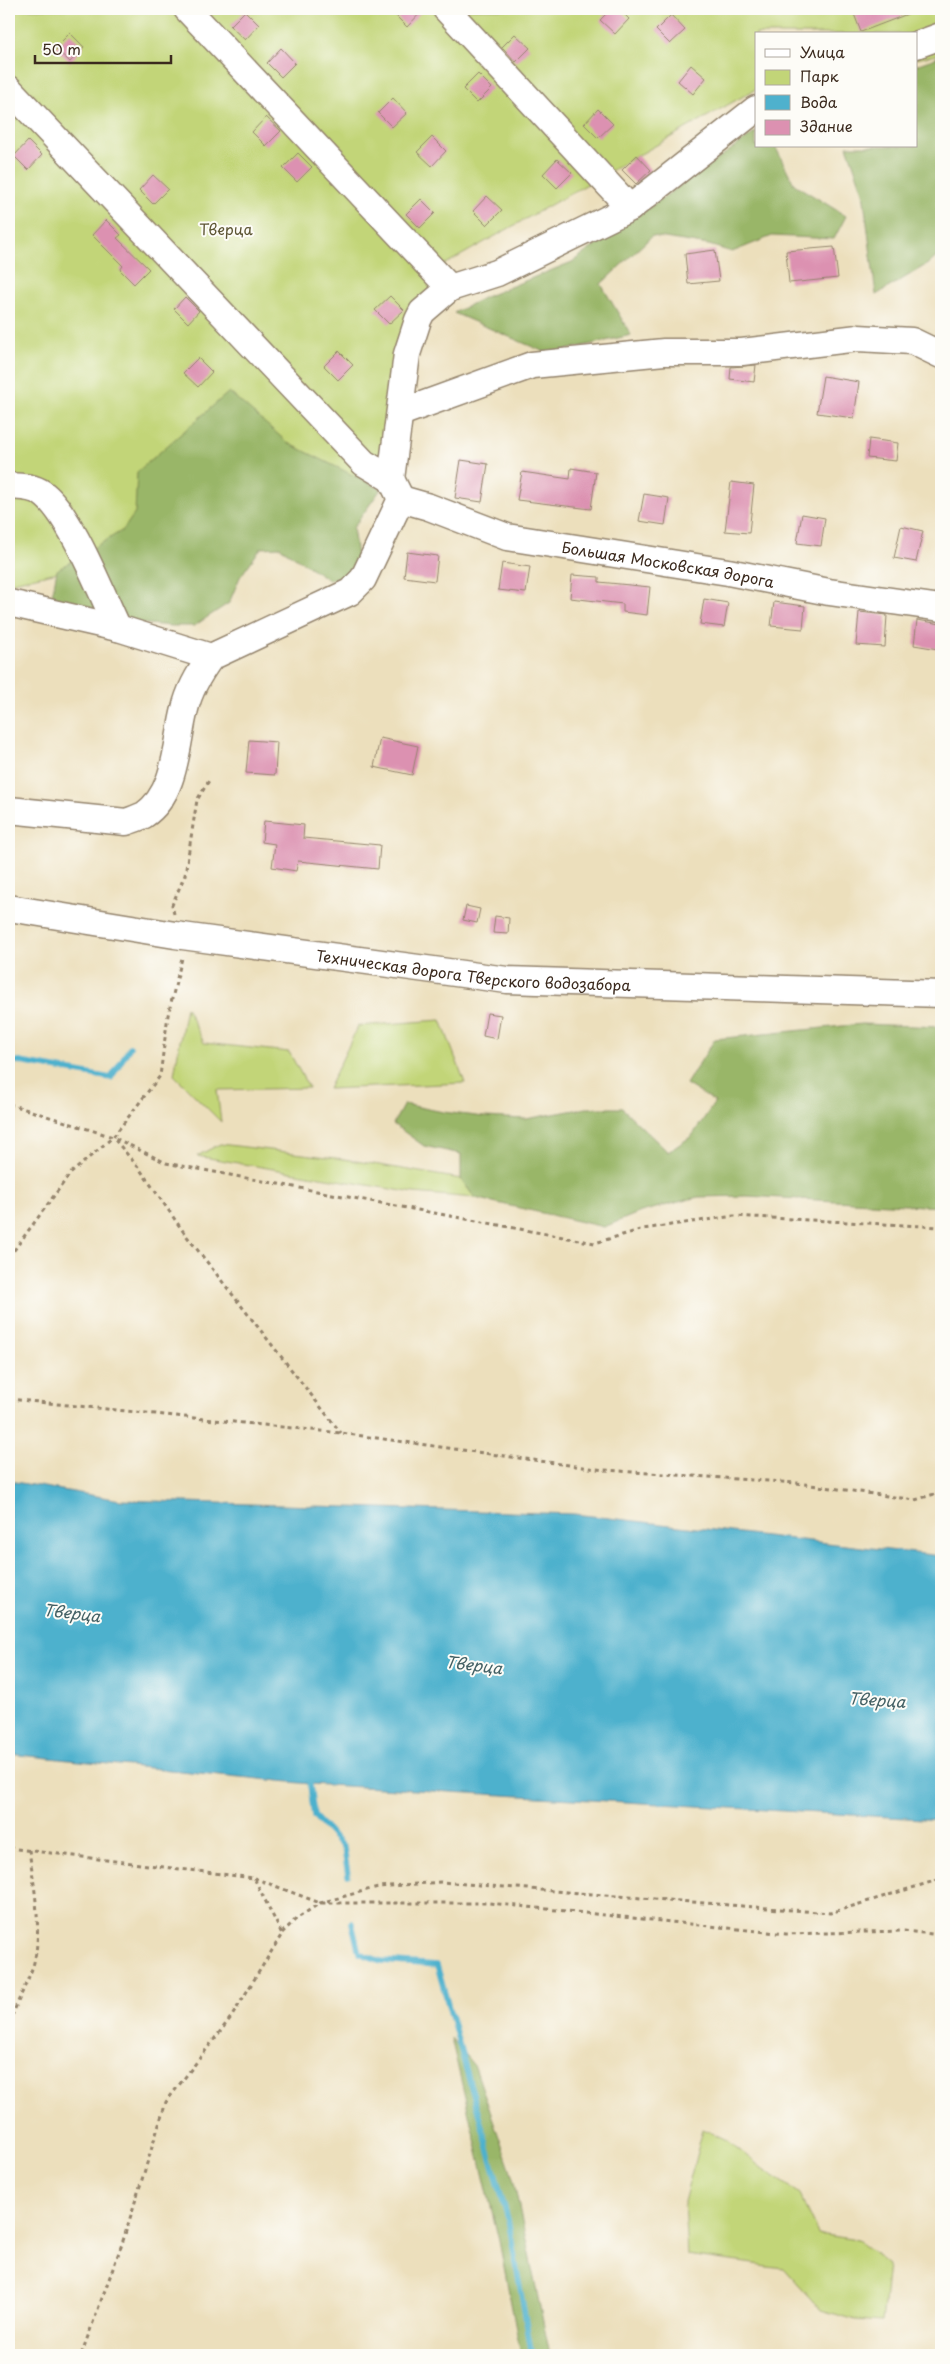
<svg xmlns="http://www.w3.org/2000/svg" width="950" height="2364" viewBox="0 0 950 2364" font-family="'Playpen Sans',sans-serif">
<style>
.green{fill:#c2d578;stroke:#7e804b}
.forest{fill:#99b668;stroke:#6a7043}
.water{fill:#4eb1cd;stroke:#446e76}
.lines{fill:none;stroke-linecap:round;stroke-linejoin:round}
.stream{stroke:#4eb1cd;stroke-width:5.5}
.building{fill:#dc91b1}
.minor-casing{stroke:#94846d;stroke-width:29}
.path{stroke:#94846d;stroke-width:3;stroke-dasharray:4 4;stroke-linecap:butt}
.minor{stroke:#fff;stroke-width:26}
.labels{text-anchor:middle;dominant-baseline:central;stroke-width:4;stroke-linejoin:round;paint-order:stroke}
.park-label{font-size:15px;fill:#5d5534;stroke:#fdfcf7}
.street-label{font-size:15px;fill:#3b2a1e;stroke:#fdfcf7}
.water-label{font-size:16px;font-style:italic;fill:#436064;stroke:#fdfcf7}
</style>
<rect width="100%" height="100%" fill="#fdfcf7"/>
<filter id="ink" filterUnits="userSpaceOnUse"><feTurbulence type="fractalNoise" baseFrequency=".02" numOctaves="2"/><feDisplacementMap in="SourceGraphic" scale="10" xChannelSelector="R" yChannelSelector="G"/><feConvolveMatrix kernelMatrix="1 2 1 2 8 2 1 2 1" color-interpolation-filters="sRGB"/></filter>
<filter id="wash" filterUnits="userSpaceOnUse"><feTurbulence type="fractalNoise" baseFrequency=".0096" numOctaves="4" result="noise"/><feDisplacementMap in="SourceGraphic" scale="20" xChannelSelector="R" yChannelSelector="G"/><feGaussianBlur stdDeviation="1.12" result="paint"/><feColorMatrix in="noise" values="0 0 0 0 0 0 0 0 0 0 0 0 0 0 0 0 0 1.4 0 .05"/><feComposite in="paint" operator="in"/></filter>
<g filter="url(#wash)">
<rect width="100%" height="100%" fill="#ecdfbc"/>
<g class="green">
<path d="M9,9H941V54L916,59V34H756V89L444,265L362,503L9,583Z"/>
<path d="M186,1007L204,1043L289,1052L309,1088L217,1090L221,1122L174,1075Z"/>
<path d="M441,1020L465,1083L328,1089L358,1026Z"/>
<path d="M220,1144L344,1159L461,1179L475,1198L414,1193L197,1156Z"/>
<path d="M703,2129L727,2140L763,2169L798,2192L818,2234L858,2240L888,2265L882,2322L856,2320L821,2310L783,2268L687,2255L684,2202Z"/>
</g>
<g class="forest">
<path d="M941,56V253L931,262L876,295L863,192L847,146H916V65Z"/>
<path d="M756,132V146H775L794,184L846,216L834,239L772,236L732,252L709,245L652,236L601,284L631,335L549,354L454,313L485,297L572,262Z"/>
<path d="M229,392L288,443L381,489L353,528L359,570L329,580L280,547L261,548L240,577L229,603L194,626H172L111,621L52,596L57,570L123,530L135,513L137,472Z"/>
<path d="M862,1024L941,1027V1207L747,1196L698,1197L641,1212L604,1227L475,1198L461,1179V1154L424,1146L393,1124L404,1104L443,1112L484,1117L526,1119L586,1108H622L668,1152L692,1136L715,1102L686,1084L715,1039Z"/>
<path d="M451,2038L475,2067L513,2178L550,2355H521L499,2241Z"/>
</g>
<path class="water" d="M9,1481L120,1500L574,1514L941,1556V1820L310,1784L9,1754Z"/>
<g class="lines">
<g class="stream">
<path d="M9,1060L111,1078L130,1047"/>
<path d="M309,1777L314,1816L344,1848L348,1875"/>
<path d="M352,1923L359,1953L381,1961L437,1965L508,2219L532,2355"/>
</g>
</g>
<g id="blocks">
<g class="building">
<path d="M389,9H424L407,27Z"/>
<path d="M611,9H619L629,19L615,34L600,20Z"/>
<path d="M852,9H918V10L861,32Z"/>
<path d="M245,11L259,25L245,40L230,26Z"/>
<path d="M671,15L685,30L670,44L656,30Z"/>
<path d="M70,33L84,47L70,62L55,48Z"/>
<path d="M515,34L530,48L516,62L502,47Z"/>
<path d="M281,48L295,63L281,77L267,63Z"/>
<path d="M691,65L706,78L693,94L678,81Z"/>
<path d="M478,74L492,88L477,103L463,89Z"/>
<path d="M393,98L407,113L392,127L378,113Z"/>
<path d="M598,109L613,124L598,138L584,124Z"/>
<path d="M266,117L281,131L266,146L252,132Z"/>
<path d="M432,137L446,151L432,166L417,152Z"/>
<path d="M28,141L42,155L28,170L14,156Z"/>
<path d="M298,153L312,167L297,182L283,168Z"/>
<path d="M637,155L651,170L636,184L622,170Z"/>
<path d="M557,159L572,173L557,188L543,174Z"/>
<path d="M153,175L168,189L153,204L139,190Z"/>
<path d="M487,196L502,210L487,225L473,211Z"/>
<path d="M421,199L435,213L420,228L406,214Z"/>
<path d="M106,220L121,235L117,238L149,269L134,284L120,270L123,266L92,235Z"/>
<path d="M834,247L838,278L789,283L786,251Z"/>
<path d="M715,250L719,281L688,284L685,254Z"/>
<path d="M390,296L404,310L389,324L375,310Z"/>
<path d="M185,297L199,311L188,323L174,309Z"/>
<path d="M339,351L353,365L338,380L324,366Z"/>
<path d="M198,358L212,372L198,387L183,373Z"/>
<path d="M756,365L754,382L730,379L731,367Z"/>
<path d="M823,376L859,382L854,418L817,413Z"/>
<path d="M869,439L898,443L896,461L867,458Z"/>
<path d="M461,460L488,464L482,502L455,498Z"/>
<path d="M571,468L596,472L591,509L517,500L522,472L570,479Z"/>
<path d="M731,482L754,485L749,533L725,531Z"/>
<path d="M644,494L669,498L665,525L639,521Z"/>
<path d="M802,514L825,518L821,546L797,543Z"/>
<path d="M901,526L923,531L916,562L894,558Z"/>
<path d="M407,552L438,556L435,581L404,577Z"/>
<path d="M502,563L530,567L526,593L498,590Z"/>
<path d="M572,575L599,577V582L650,587L647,615L623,612V604L570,598Z"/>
<path d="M704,599L728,603L724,627L700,624Z"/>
<path d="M774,602L805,606L803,629L771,626Z"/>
<path d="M859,612L887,615L885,647L856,645Z"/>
<path d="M917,620L941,624L938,649L914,645Z"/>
<path d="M380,738L418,746L412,775L374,767Z"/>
<path d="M249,740L277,742L275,775L246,773Z"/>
<path d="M264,821L304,825L303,838L380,845L378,869L298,861L296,871L272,867L275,844L262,842Z"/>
<path d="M466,906L480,909L477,923L463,920Z"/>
<path d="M495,916L509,918L508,934L493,933Z"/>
<path d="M487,1013L501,1015L497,1039L483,1036Z"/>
</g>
</g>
</g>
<g filter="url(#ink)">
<use href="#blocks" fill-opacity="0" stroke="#94846d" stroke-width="1"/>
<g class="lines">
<defs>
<g id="minor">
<path d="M187,9L450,288"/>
<path d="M446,9L630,208"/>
<path d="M916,45L941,36"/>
<path d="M9,89L364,463L391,479L407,354L418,320L422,312L450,288L497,273L630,208L756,109"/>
<path d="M400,413L532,365L664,352H742L858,338L912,341L941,355"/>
<path d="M9,486C20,487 32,486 42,493C70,512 102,595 118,628L211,657L350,592L363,579L401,499L391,479"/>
<path id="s1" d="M401,499L429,507L507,537L728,572L829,592L941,608"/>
<path d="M9,603L118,628"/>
<path d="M9,810L126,822C131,820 138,818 144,815C177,793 176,743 185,709C189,691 200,672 211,657"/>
<path id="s2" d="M9,908L175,935L507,980L941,994"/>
</g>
</defs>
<use href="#minor" class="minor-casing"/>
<g class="path">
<path d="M174,914L172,905L185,875L197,800L210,779"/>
<path d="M9,1104L113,1137L166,1163L595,1243L643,1229L734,1216L941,1227"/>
<path d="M115,1140L139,1168L185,1234L341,1433"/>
<path d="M9,1257L70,1174L113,1137L160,1076L168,1015L182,958"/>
<path d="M9,1399L341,1433L604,1470L797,1483L915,1500L941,1492"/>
<path d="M9,1848L254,1878L282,1934L232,2016L166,2102L122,2244L81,2355"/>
<path d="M254,1878L320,1903H489L786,1934L904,1931L941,1935"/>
<path d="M282,1933L295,1920L320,1903L378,1887L441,1882L830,1913L941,1879"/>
<path d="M9,2024C16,2004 26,1986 33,1966C43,1932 34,1885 29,1850"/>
</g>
<use href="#minor" class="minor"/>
</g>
</g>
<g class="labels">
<g class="park-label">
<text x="226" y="228">Тверца</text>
</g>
<g class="street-label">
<text stroke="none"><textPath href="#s1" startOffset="276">Большая Московская дорога</textPath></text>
<text stroke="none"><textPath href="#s2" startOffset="469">Техническая дорога Тверского водозабора</textPath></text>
</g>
<g class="water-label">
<text transform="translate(72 1612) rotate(7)">Тверца</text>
<text transform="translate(474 1664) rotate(7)">Тверца</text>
<text transform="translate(877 1699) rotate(4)">Тверца</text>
</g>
</g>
<rect width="950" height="2364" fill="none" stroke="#fdfcf7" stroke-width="30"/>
<rect x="755" y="32" width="162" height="115" fill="#fdfcf7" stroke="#afa8a0"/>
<rect x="765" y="49" width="25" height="8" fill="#ffffff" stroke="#afa8a0"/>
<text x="800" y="58" font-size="15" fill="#3b2a1e">Улица</text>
<rect x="765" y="70" width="25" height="15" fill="#c2d578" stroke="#afa8a0"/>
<text x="800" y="82" font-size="15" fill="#3b2a1e">Парк</text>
<rect x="765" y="95" width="25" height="15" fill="#4eb1cd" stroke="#afa8a0"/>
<text x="800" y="108" font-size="15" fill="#3b2a1e">Вода</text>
<rect x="765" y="120" width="25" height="15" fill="#dc91b1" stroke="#afa8a0"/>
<text x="800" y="132" font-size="15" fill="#3b2a1e">Здание</text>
<path d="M35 55v8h136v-8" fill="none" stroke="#3b2a1e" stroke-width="2.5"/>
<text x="42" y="55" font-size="15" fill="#3b2a1e" stroke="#fdfcf7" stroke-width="4" paint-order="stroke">50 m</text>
</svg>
